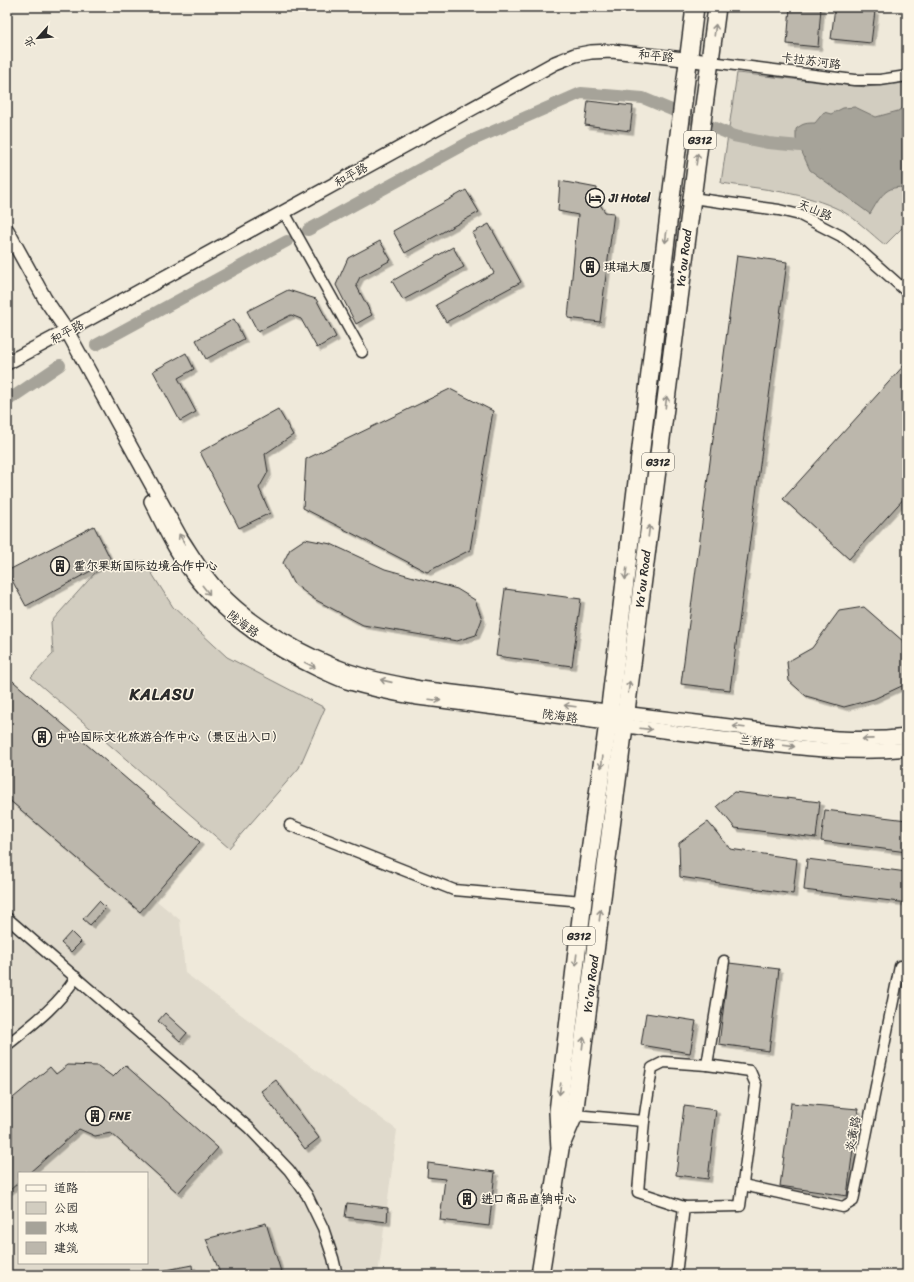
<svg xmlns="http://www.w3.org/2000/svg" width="914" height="1282" viewBox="0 0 914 1282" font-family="Sriracha,'LXGW WenKai TC',sans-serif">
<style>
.built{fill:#e0dacc;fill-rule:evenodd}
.green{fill:#d2cdc0;stroke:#7e7c76}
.water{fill:#a6a399;stroke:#75736d}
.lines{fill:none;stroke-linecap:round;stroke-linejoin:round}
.canal{stroke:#a6a399;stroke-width:12}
.building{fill:#bcb7ac;stroke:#2b2b2b;filter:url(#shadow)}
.minor-casing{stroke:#2b2b2b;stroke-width:13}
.tertiary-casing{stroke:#2b2b2b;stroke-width:16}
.trunk-casing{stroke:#2b2b2b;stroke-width:20}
.minor{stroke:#fcf5e5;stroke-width:10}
.tertiary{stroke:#fcf5e5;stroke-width:13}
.trunk{stroke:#fcf5e5;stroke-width:17}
.oneway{stroke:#949088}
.labels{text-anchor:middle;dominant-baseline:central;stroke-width:3;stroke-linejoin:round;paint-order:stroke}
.shield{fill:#fcf5e5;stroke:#6a6863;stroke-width:1}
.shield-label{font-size:11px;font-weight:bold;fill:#2b2b2b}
.street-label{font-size:12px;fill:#2b2b2b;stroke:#fcf5e5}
.poi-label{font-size:12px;font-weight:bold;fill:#2b2b2b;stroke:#fcf5e5;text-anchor:start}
.district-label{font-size:16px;font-weight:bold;letter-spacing:1px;fill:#2b2b2b;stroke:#fcf5e5}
</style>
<defs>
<filter id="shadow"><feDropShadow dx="3.5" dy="3.5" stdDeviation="0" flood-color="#0004"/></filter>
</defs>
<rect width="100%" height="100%" fill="#efe9da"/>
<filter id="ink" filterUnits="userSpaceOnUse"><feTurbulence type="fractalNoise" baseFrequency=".025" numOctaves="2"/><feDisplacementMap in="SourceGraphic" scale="8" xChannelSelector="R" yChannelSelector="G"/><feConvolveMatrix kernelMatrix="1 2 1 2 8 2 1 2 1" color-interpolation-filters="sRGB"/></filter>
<g filter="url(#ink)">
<path class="built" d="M7,778L180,920L185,973L397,1130L378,1275H7ZM19,1173H147V1263H19Z"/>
<g class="green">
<path d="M737,73L866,87L907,82V223L885,245C871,234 858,220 842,211C805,192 762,189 721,183Z"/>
<path d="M144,561L173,607L227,657L325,708L299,768L229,848L31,677L53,654L51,622L104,563Z"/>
</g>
<path class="water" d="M907,106V188C885,184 880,198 870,214L810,170L796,139V129C803,123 807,123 815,123L824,112L831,114L843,108L855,107L876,117L898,111Z"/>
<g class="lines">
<g class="canal">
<path d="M308,230L473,140L581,93L643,98L734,136L768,143L800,146H815"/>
<path d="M96,345L287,241"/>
<path d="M7,401L60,365"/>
</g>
</g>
<g class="building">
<path d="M790,7H821L818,47L787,44Z"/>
<path d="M835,7L875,11L871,43L831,39Z"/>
<path d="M588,101L633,106L630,131L585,125Z"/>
<path d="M560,181L597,188V200L605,212L614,213L600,322L568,318L578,215L558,211Z"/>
<path d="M466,190L479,212L405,253L393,231Z"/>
<path d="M489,224L521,282L446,322L436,305L494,273L472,233Z"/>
<path d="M380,241L391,260L360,277L356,285L372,315L356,324L336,285L348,258Z"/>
<path d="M453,247L464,267L403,300L392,281Z"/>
<path d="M737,255L787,262L730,690L681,684Z"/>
<path d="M288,290L316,299L336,337L317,348L301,319L291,315L258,332L247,311Z"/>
<path d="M234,319L244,339L206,359L196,340Z"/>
<path d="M186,353L194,369L178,378L196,412L180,421L153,371Z"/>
<path d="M907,362V495L849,559L783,499Z"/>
<path d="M450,389L493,411L470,550L427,572L303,508L306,459Z"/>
<path d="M278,409L293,435L265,454L268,472L259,488L270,513L239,528L200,452Z"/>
<path d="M94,526L111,560L26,606L7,571Z"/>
<path d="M305,539L331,544L385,569L457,589L475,600L482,619L476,635L457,641L363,625L314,599L293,583L283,563L290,549Z"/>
<path d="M505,589L581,599L572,666L496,656Z"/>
<path d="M864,607L904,642L907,647L906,684L874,699L844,707L806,696L789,681L787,662L812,648L839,611Z"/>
<path d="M7,676L200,842L140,912L7,798Z"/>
<path d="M734,792L820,802L816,838L735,828L717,806Z"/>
<path d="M825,810L907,820V852L821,841Z"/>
<path d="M708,822L730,849L797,859L793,894L680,877L679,843Z"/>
<path d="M807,859L907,872V903L804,890Z"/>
<path d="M99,901L106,908L90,925L83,919Z"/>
<path d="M71,932L81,942L71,952L61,943Z"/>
<path d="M729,963L779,969L769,1051L719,1044Z"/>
<path d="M165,1013L187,1033L180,1041L158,1021Z"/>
<path d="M646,1013L696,1021L690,1053L641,1045Z"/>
<path d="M68,1065L98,1066L113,1077L125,1065L218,1148L178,1193L111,1133L95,1136L79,1129L29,1173H19V1182L9,1191L7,1189V1103L50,1067L56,1074Z"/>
<path d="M276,1080L319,1138L305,1149L261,1091Z"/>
<path d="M791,1103L858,1109L847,1196L780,1186Z"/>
<path d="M684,1106L716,1110L708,1179L676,1175Z"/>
<path d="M428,1163L495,1172L489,1226L440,1220L445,1179L427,1177Z"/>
<path d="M347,1203L388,1208L387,1222L345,1217Z"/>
<path d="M266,1223L282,1275H221L206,1239Z"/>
<path d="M192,1265L193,1275H161V1271Z"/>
</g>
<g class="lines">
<defs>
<g id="minor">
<path d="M711,62L854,80H880L907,76"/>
<path d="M692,198L779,210L800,215L841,236L862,252L907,292"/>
<path d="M284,212L362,352"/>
<path d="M290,825L454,890L583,901"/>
<path d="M7,918L249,1128L289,1170L307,1195L323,1228L333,1258L337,1275"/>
<path d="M7,1045C32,1025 59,1005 76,977"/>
<path d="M574,1115L644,1121"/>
<path d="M743,1185L843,1207L853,1201L900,966L907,967"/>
<path d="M684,1207L638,1192L644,1121L652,1068L664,1062L707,1065L724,961"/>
<path d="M676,1275L684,1207L740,1206L756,1085L750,1071L707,1065"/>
</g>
<g id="tertiary">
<path d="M7,230L45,299L67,331L181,538C193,556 204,576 220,592C252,626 305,656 349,671C372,679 396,683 420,688L811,736C843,739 875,740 907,736"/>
<path d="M7,363L67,331L555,63L575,55L591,52L612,51L711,62"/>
<path d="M151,501C163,525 174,550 191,572C224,616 270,647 319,670C328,674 338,679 347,682C370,689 394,694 418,698C515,710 611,724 708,737C774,745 841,756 907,749"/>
</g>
<g id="trunk">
<path d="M561,1145L574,1115L692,198L717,7"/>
<path d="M540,1275L560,1149L558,1112L583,901L608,723L671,198L695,7"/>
</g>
</defs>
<use href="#minor" class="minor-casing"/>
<use href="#tertiary" class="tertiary-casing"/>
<use href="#trunk" class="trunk-casing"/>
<use href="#minor" class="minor"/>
<use href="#tertiary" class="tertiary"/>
<use href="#trunk" class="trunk"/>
</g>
<defs><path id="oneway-shaft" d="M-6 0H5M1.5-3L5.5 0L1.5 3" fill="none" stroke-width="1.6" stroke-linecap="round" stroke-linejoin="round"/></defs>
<g class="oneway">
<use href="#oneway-shaft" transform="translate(715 30) rotate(-83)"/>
<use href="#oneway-shaft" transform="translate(697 159) rotate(-82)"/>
<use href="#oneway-shaft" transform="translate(666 237) rotate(97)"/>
<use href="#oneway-shaft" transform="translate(666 402) rotate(-83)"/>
<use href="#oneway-shaft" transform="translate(649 531) rotate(-83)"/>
<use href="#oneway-shaft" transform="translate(182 539) rotate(-121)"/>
<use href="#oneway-shaft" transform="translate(626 574) rotate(97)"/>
<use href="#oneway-shaft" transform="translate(206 590) rotate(51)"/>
<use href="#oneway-shaft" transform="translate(310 665) rotate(26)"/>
<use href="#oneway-shaft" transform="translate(386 681) rotate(-167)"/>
<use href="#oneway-shaft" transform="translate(629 687) rotate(-83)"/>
<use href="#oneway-shaft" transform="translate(435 700) rotate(7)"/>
<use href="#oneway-shaft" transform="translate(570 706) rotate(-173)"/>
<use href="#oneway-shaft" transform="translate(739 727) rotate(-173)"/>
<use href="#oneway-shaft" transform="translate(646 729) rotate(7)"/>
<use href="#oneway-shaft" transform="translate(868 739) rotate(179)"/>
<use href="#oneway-shaft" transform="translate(789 746) rotate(7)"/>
<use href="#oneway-shaft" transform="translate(602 762) rotate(98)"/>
<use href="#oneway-shaft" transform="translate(600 915) rotate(-83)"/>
<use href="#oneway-shaft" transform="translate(576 960) rotate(97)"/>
<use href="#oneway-shaft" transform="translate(583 1043) rotate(-83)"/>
<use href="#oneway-shaft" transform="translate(560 1089) rotate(97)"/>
</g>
</g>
<defs>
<symbol id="hotel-ring" viewBox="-11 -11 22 22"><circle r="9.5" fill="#fcf5e5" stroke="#2b2b2b" stroke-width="1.5"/><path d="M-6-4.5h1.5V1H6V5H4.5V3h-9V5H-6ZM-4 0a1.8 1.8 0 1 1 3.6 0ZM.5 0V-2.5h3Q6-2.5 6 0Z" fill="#2b2b2b"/></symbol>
<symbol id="building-ring" viewBox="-11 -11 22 22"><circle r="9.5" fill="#fcf5e5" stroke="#2b2b2b" stroke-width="1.5"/><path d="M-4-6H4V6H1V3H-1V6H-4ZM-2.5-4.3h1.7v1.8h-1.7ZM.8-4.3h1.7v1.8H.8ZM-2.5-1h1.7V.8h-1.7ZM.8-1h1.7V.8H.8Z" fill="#2b2b2b"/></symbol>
</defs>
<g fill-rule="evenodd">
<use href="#hotel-ring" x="584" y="187" width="22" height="22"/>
<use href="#building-ring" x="579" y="256" width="22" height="22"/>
<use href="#building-ring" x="49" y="555" width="22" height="22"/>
<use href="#building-ring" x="31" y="726" width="22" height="22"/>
<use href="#building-ring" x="84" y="1105" width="22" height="22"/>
<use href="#building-ring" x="456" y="1188" width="22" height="22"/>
</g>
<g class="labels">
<g class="shield">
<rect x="684" y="131" width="32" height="18" rx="3"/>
<rect x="642" y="453" width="32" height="18" rx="3"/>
<rect x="563" y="927" width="32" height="18" rx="3"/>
</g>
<g class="shield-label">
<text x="700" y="140">G312</text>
<text x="658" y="462">G312</text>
<text x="579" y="936">G312</text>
</g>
<g class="street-label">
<text transform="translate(656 56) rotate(6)">和平路</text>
<text transform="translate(811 61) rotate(7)">卡拉苏河路</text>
<text transform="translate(351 175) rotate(-29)">和平路</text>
<text transform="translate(815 210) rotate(23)">天山路</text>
<text transform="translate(684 258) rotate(-83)">Ya'ou Road</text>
<text transform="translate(67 332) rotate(-28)">和平路</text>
<text transform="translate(643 579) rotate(-83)">Ya'ou Road</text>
<text transform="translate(243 624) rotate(37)">陇海路</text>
<text transform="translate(560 716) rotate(8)">陇海路</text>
<text transform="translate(757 742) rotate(7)">兰新路</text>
<text transform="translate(591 984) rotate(-83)">Ya'ou Road</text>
<text transform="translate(853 1134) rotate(-79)">炎黄路</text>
</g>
<g class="poi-label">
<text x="609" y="198">Ji Hotel</text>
<text x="604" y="267">琪瑞大厦</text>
<text x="74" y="566">霍尔果斯国际边境合作中心</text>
<text x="56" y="737">中哈国际文化旅游合作中心（景区出入口）</text>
<text x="109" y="1116">FNE</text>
<text x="481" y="1199">进口商品直销中心</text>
</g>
<g class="district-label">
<text x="162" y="694">KALASU</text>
</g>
</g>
<rect width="914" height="1282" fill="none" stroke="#fcf5e5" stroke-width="24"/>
<rect x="12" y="12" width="890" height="1258" fill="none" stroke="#2b2b2b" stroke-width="1.5" filter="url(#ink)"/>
<rect x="18" y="1172" width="130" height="92" fill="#fcf5e5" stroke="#a8a49b"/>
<rect x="26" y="1185" width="20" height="6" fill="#fcf5e5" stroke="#a8a49b"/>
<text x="54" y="1192" font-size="12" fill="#2b2b2b">道路</text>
<rect x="26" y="1202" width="20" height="12" fill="#d2cdc0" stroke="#a8a49b"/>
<text x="54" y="1212" font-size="12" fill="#2b2b2b">公园</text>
<rect x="26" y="1222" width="20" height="12" fill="#a6a399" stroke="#a8a49b"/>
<text x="54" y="1232" font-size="12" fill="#2b2b2b">水域</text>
<rect x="26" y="1242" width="20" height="12" fill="#bcb7ac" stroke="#a8a49b"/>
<text x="54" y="1252" font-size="12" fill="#2b2b2b">建筑</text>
<g transform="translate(38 38) rotate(243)" stroke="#fcf5e5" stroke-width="3" paint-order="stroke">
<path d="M0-3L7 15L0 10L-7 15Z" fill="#2b2b2b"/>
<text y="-6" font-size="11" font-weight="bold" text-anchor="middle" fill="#2b2b2b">北</text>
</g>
</svg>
